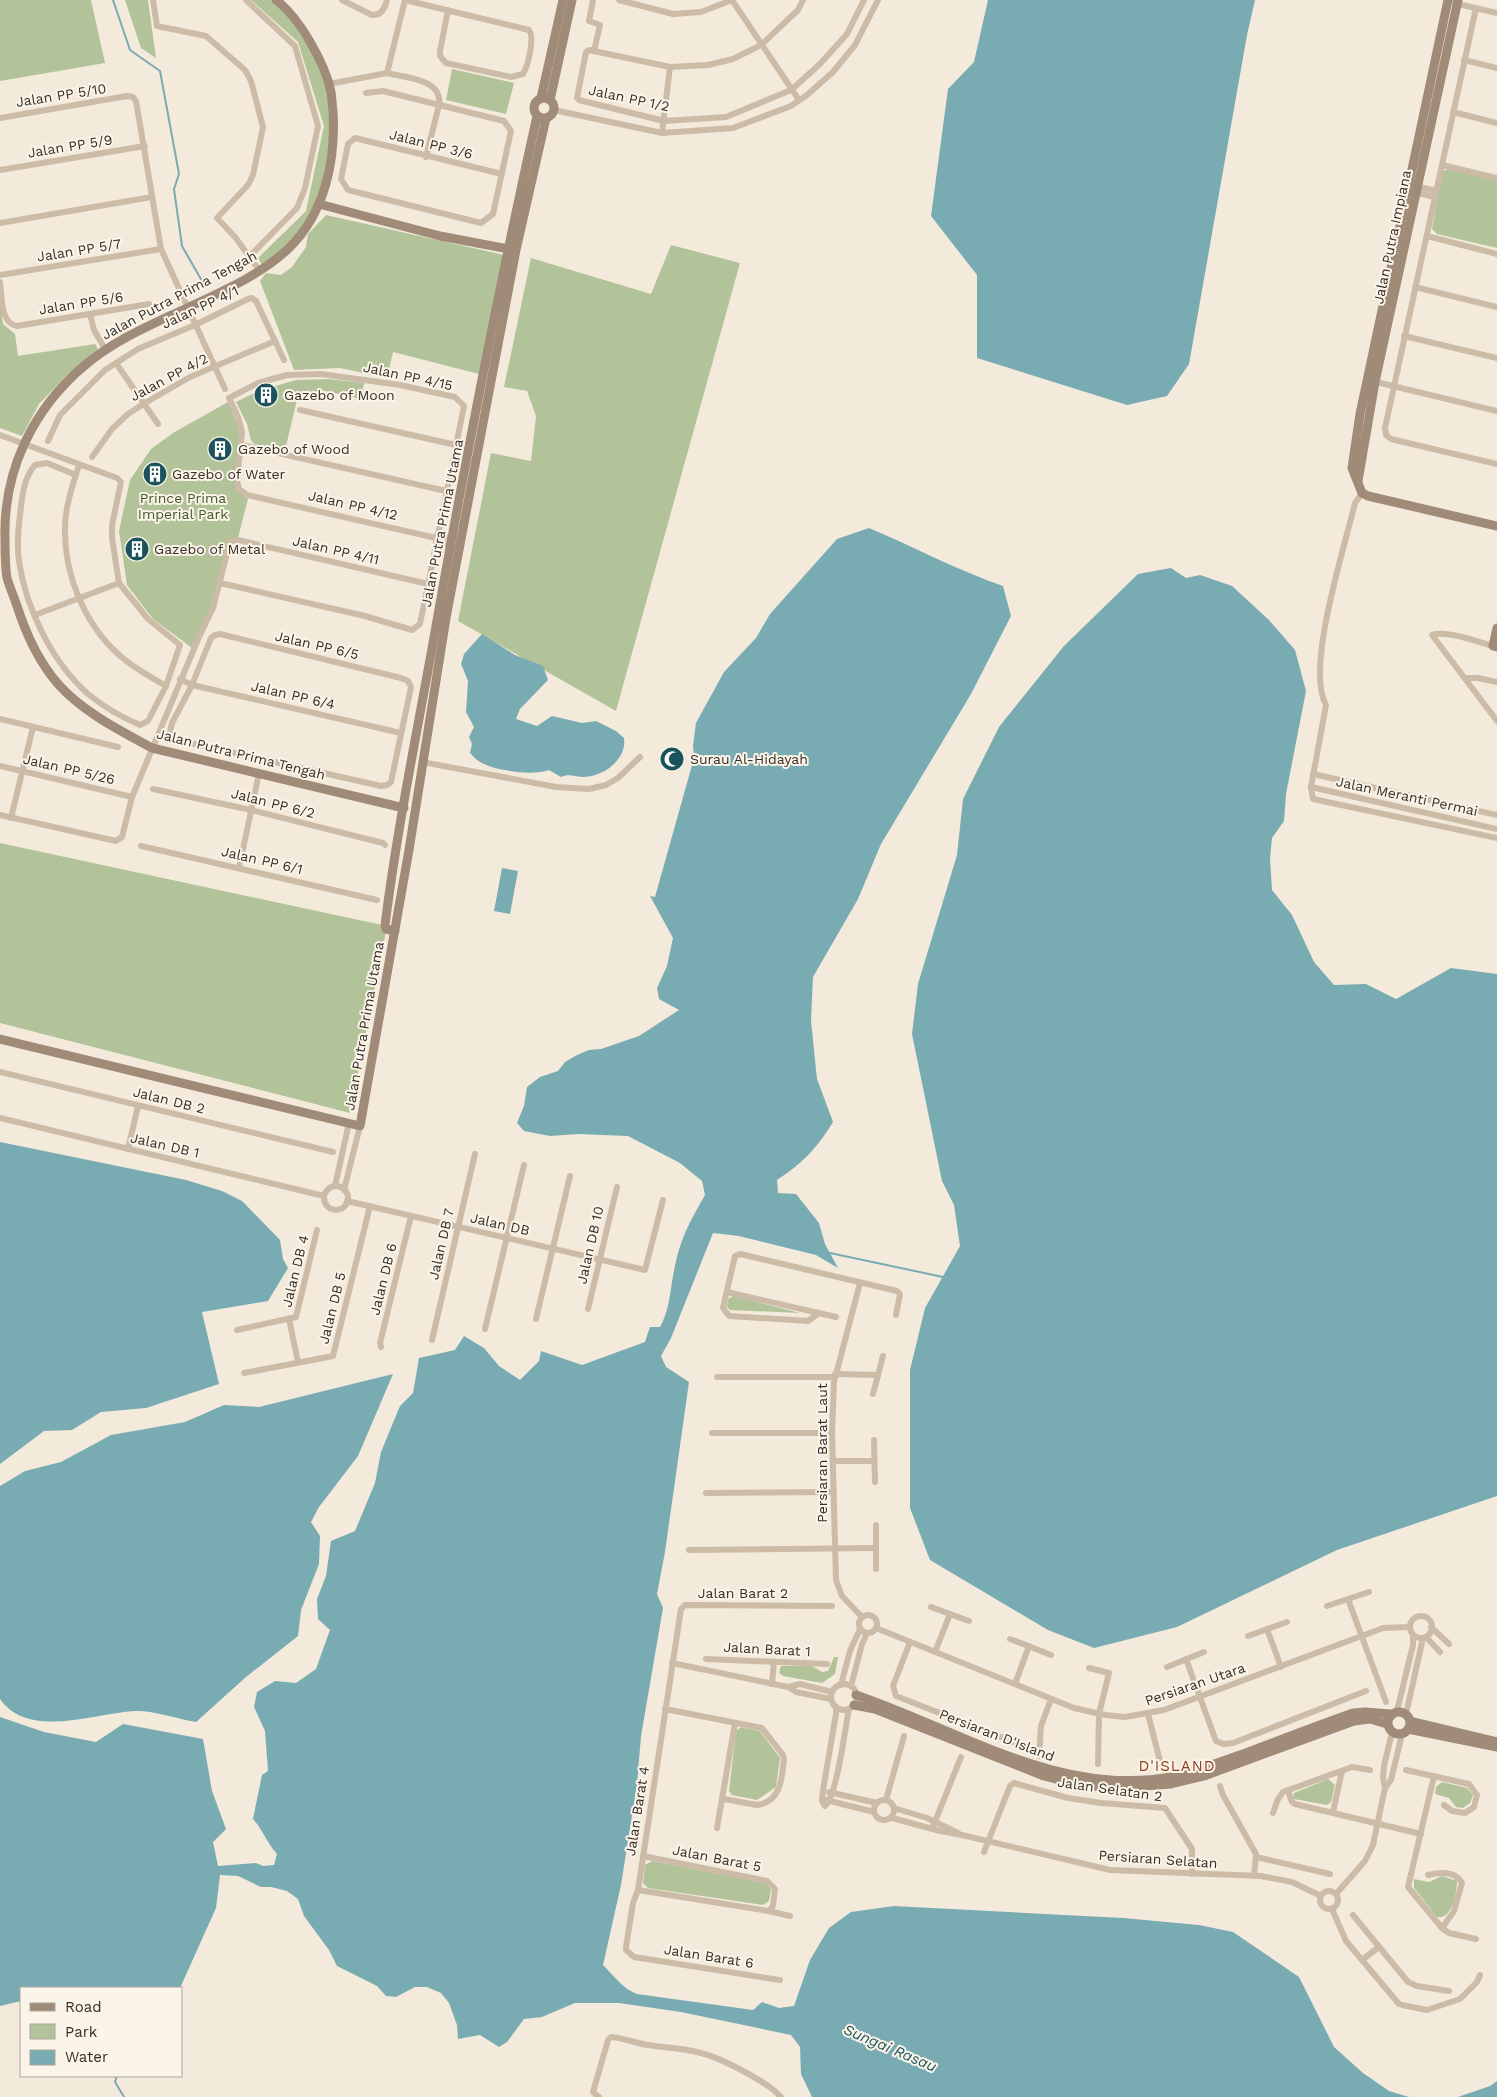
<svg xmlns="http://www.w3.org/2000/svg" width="1497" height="2097" viewBox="0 0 1497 2097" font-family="'Work Sans',sans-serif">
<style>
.green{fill:#b2c39a}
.water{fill:#79abb2}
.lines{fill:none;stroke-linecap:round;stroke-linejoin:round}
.stream{stroke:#79abb2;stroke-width:2}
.street{stroke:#ccbba7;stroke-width:6}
.secondary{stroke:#a08a78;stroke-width:9}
.labels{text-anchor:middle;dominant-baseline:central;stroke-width:4;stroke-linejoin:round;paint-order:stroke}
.street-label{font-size:14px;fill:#382e28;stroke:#fbf4e8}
.poi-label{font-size:14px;fill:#382e28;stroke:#fbf4e8;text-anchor:start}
.park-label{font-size:14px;fill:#43582a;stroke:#fbf4e8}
.neighbourhood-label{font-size:15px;letter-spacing:1px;fill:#8c411c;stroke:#fbf4e8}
.water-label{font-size:15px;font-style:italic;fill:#1b525c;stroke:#fbf4e8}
</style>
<rect width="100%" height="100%" fill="#f3eadc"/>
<g class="green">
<path d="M0,0H91L105,63L0,81Z"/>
<path d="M125,0H148L156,58L141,48Z"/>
<path d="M251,0H272L285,11L314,56L328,92L331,123L329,156L323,185L304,226L286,248L262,265L258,258L306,211L324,126L298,42Z"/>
<path d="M452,69L514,83L506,114L446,100Z"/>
<path d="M1448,169L1497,181V248L1437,234L1432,229L1442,172Z"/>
<path d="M326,215L504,255L483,375L393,352L387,378L340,368L294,370L260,281L266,273L281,275L292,267L306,247L308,234Z"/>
<path d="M671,245L740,263L616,711L458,621L491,453L531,461L536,416L527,391L504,387L531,258L651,294Z"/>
<path d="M0,301L3,324L15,334L18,356L95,344L98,349L65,377L39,404L22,436L0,428Z"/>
<path d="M328,379L364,383L361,399L321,390L319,401L298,396L285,450L254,444L251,440L247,424L236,402L258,391L296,380Z"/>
<path d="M228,402L241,432L238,491L248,499L238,538L227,543L214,599L192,648L153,619L127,585L119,531L130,480L151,449L173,433Z"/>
<path d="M0,843L387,926L350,1113L0,1023Z"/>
<path d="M733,1296L800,1313L730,1310L727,1307L728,1299Z"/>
<path d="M834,1657H838L835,1674L822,1683L783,1676L779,1673L781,1666H812L822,1672L828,1671Z"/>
<path d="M741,1727L760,1731L780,1758L776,1787L757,1800L732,1795L729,1791L736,1731Z"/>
<path d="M1328,1779L1335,1785L1331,1802L1327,1805L1294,1799L1293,1796L1294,1793Z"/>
<path d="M1442,1782L1467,1788L1473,1795L1470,1803L1463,1808L1456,1807L1449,1798L1435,1794L1436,1787Z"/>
<path d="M652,1861L766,1883L771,1890L769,1901L763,1905L648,1888L643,1883L645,1865Z"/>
<path d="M1442,1876L1457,1881C1457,1893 1452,1920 1437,1917L1414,1888V1879L1429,1882Z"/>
</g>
<g class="water">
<path d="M988,0H1255L1247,35L1189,364L1167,396L1127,405L977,358V275L931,216L948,89L974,62Z"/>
<path d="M869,528C914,547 957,570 1003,586L1011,616L971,694L881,844L858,899L813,977L811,1021L817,1079L833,1122C817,1148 803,1163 777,1180L778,1193L796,1194L819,1223L825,1244L838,1268L816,1255L739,1236L713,1233L671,1338L661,1356L666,1367L689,1382L665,1552L657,1594L663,1608L641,1736L637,1784L621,1885L603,1965C615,1977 622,1988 637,1994L753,2010L762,2002L779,2008L794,2006L810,1960L829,1928L851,1912L894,1906L1123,1918L1199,1925L1233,1932L1299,1977L1334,2047L1363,2073L1389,2091L1409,2097H812L801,2074L800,2047L791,2035L681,2012L619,2003H575L542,2017L524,2019L507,2042L499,2047L480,2035L458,2039L457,2025L449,2003L441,1993L427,1987H415L396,1997L386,1996L377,1986L337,1966L329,1950L304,1916L298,1899L287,1891L271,1887H261L238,1876L220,1875L216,1908L180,1988H21V2001L0,2006V1717L44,1732L96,1742L123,1724L203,1739L212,1791L226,1829L213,1842L218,1866L256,1863L263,1866L274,1865L277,1854C267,1843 263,1830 253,1819L262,1775L268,1771L265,1731L254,1707L257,1692L275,1681L296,1683L316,1669L330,1630L318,1619L317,1599L326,1576L331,1541L355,1531L375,1483L381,1452L400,1406L413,1393L419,1358L455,1350L464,1336L484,1348L499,1366L520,1380L539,1361L541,1351L582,1365L645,1342L650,1327H660C670,1309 670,1290 674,1271C679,1241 690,1221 705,1195L702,1181L680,1163L628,1136L578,1134L550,1136L524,1131L517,1123L524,1106L527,1087L540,1077L558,1071L565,1062L577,1055L589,1050L601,1049L639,1036L679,1010L659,999L657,988L667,966L673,938L650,896L655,897L694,758L693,746L696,723L724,672L756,638L770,614L837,539Z"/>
<path d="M1171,568L1186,578L1200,575L1232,586L1269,620L1295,650L1306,691L1286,794L1284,821L1272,838L1270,859L1272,890L1292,915L1314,962L1334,985L1366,984L1396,999L1451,968L1497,974V1496L1337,1550L1177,1627L1094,1648L1048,1630L930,1560L910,1508V1370L925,1308L960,1246L954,1205L942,1181L912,1034L918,984L957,855L963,799L999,727L1064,646L1138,574Z"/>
<path d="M482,634L515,655L543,666L548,680L520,709L516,719L537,726L552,716L582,723L596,721L616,731L624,738C627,759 605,776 584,777C576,777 569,773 561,777L549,770C533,776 497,771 482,763C477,761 473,756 470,753L472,744L469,737L474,727L466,712L468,681L461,664L464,654Z"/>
<path d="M502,868L518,871L510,914L494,911Z"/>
<path d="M0,1142L186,1180L222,1191L242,1201L280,1240L283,1259L288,1268L268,1301L202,1312L219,1384L146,1408L101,1412L72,1430L44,1431L0,1464Z"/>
<path d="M393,1374L358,1456L319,1507L311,1522L320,1536L319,1564L301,1610L298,1636L246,1677L196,1722C179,1719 151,1710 135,1711C94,1713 29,1740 0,1699V1486L25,1471L61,1462L111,1435L185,1422L224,1405L259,1407Z"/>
<path d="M1497,2081V2097H1458L1490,2086Z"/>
</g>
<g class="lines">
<g class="stream">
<path d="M113,0L130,50L160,71L179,174L174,189L182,246L202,281"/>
<path d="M830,1253L943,1277"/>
<path d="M117,2076L115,2082L124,2097"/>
</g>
<g class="street">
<path d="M153,0L157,26L206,36L245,70L251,81L263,127L253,175L248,185L217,218L235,237L259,270"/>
<path d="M246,0L295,46L318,126L305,188L297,208L249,257"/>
<path d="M342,0L372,15C381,16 385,8 387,0"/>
<path d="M405,0L529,30C535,38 528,66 523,74L511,77L446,63L440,56V51L448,10"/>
<path d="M593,0L589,21L600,25L594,51"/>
<path d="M619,0L673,14L701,12L732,0"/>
<path d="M732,0L799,100"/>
<path d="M803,0L798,10L761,45L733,59L708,65L670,67L589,50L586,52L577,98L579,100L664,121L726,117L791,90L820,64L847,34L864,0"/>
<path d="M1454,3L1497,13"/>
<path d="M1476,8L1385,428L1386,435L1391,439L1497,464"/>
<path d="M1464,60L1497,68"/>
<path d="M387,73C407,78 443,79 439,105L426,157"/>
<path d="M329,84L387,73L405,0"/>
<path d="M366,93L383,91L504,121L511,131L493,214L481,223L348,190L341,179L348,144L355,138L502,174"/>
<path d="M554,110L662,133L733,128L791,106L807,95L833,72L855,45L878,0"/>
<path d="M1453,112L1497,123"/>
<path d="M0,118L127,96L133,97L136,101L161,249L225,389"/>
<path d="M662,133L670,67"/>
<path d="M1442,165L1497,178"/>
<path d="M0,170L145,146"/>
<path d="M1416,186L1436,191"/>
<path d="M1413,192L1435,197"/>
<path d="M0,223L152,197"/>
<path d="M1427,236L1497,254"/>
<path d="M0,275L161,249"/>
<path d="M0,282C2,296 0,323 17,326L149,304"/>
<path d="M1415,287L1497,307"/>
<path d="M90,314L94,330L105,349"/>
<path d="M1404,336L1497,358"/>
<path d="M116,363L158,424"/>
<path d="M1372,381L1497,411"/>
<path d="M300,410L456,445"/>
<path d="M0,435L117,478L121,482L112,525V538L119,583L148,619L180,645L166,686L148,721L140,725C123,718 103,706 88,694C52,662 26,609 19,561C17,547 18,530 20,515C22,498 23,479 35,465L47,463L76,475"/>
<path d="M48,441L60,415L105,370L138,349L195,325L248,299L252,298L256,301L284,360"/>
<path d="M242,445L446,491"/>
<path d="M92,457L112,429L128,414L145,403L190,377L275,341"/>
<path d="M79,465C73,485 65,506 65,528C64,574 84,623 118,654C132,667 149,676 166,686"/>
<path d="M1362,493L1355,503C1345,546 1305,669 1326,705L1311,787L1313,799L1497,838"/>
<path d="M437,535L455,539"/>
<path d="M436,542L454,546"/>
<path d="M220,583L365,616L412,630L420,624L464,406L455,397L400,385L321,374L287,375L258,383L229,398L238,417L242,432L237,481L239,489L247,495L436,538"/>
<path d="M35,615L119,583"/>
<path d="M220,634L401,678L408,681L411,687L391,782L387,785L381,786L177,740L170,732L172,723L192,685L211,638L215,635Z"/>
<path d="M1493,646C1478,642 1447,630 1432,635L1497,721"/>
<path d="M1465,678H1478L1497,682"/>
<path d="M180,679L192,685L401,733"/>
<path d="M0,719L118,747"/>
<path d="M422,762L556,787L589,789L606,785L618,778L640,757"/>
<path d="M0,766L132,797"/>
<path d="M1313,774L1497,815"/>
<path d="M1311,787L1497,829"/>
<path d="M153,789L251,810L383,843L385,845"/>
<path d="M0,815L116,841L122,837L132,797L199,637L213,608L230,542L238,540L428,584"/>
<path d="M11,818L33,727"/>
<path d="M141,846L377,900"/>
<path d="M239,868L259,773"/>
<path d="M0,1072L333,1152"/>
<path d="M0,1118L324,1196"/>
<path d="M128,1149L138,1106"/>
<path d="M335,1186L349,1123"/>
<circle cx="336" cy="1198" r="12"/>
<path d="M344,1190L360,1126"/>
<path d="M347,1201L645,1270L663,1200"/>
<path d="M860,1283L834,1382L832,1433L836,1580L842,1596L862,1617"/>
<path d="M727,1292L836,1317"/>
<path d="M588,1309L617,1187"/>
<path d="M819,1313L808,1321L729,1316L723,1308L735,1256L740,1254L897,1291L900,1294L896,1315"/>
<path d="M289,1319L298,1362"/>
<path d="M536,1319L570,1176"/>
<path d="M485,1329L524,1165"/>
<path d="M237,1330L296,1317L317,1230"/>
<path d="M432,1340L475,1154"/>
<path d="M381,1347L380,1343L411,1216"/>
<path d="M244,1373L333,1356L370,1206"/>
<path d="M835,1374L878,1375"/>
<path d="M717,1377H835"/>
<path d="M873,1394L883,1356"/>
<path d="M712,1433H832"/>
<path d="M874,1440L875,1482"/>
<path d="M833,1461H874"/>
<path d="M706,1493L834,1492"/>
<path d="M689,1550L876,1548"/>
<path d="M876,1569V1525"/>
<path d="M1348,1599L1386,1702"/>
<path d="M1327,1606L1369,1592"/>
<path d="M931,1607L969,1621"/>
<circle cx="868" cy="1624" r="9"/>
<circle cx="1421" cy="1627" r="11"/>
<path d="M1431,1627L1449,1644"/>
<path d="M876,1628L1074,1708L1105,1715L1125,1717L1164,1710L1383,1628L1410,1627"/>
<path d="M1267,1629L1281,1667"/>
<path d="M1248,1636L1287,1622"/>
<path d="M1426,1637L1440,1652"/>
<path d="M1010,1639L1051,1655"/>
<path d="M910,1642L893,1686L896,1696L1029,1748L1039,1751"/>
<path d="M935,1652L950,1614"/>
<path d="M706,1659L827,1664"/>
<path d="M1186,1659L1216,1741L1223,1744L1233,1743L1366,1691"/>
<path d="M672,1663L788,1687L796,1692L831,1699"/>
<path d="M1167,1667L1204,1652"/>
<path d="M1089,1668L1109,1673L1099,1714L1098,1764"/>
<path d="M772,1684L774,1662"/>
<path d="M1015,1684L1029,1646"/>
<circle cx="844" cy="1697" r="13"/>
<path d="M841,1685L850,1651L860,1629"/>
<path d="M851,1686L862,1644L867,1633"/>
<path d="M788,1687L800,1684L832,1692"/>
<path d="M836,1707V1714L823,1790L822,1801L825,1806C837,1796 845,1728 849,1709"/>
<path d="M665,1709L762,1728L783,1755L784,1759C782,1778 781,1802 757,1805L724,1799"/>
<path d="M1397,1711L1413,1645V1635"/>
<path d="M1148,1714L1161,1765"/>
<path d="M1406,1714L1423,1638"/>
<path d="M1039,1756L1041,1726L1051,1699"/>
<path d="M1406,1770L1469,1784L1477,1795L1474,1807L1465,1813L1452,1811L1444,1805"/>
<path d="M1434,1776L1408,1887L1442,1928L1449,1933L1476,1939"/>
<path d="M1220,1786L1223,1795L1256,1854L1254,1876"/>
<path d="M1385,1788L1391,1780L1402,1734"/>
<path d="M1288,1791L1292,1802L1295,1804L1421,1834"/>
<path d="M829,1792L877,1803"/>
<circle cx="884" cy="1810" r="10"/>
<path d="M826,1800L874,1812"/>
<path d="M886,1800L904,1736"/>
<path d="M894,1808L927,1818L958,1833"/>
<path d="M1333,1812L1342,1771"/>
<path d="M1273,1813L1278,1799L1283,1792L1352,1767L1370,1770"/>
<path d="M892,1818L940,1831L962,1835L1110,1870L1261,1876L1292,1882L1321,1896"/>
<path d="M717,1828L735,1723"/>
<path d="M932,1829L961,1757"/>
<path d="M984,1852L1010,1786L1014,1783L1068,1798L1101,1803L1165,1808L1192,1849V1874"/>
<path d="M1256,1857L1330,1874"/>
<path d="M1428,1875C1440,1872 1455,1871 1462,1883L1454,1911L1442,1928"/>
<path d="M638,1890L769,1911L773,1906L775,1889L767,1881L643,1856"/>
<circle cx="1329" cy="1900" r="9"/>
<path d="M1336,1894L1365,1861L1373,1845L1385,1788L1383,1778L1384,1766L1392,1732"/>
<path d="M1332,1909L1346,1941L1399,2004L1402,2005L1427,2010L1460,1999L1477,1982L1480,1975"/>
<path d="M769,1911L790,1916"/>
<path d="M1353,1915L1408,1982L1417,1986L1449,1991"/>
<path d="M1362,1960L1379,1947"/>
<path d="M780,1980L634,1957L626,1950V1947L633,1903L638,1890L681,1609L685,1605L832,1606"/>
<path d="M599,2097L593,2092L608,2040L611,2037C624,2038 635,2043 648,2045C666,2048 684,2048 701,2053C721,2058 768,2082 781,2097"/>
</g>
<g class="secondary">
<path d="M276,0C299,17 325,63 331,92C332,98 332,105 333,111C336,160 325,213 289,248C261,275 221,292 187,308C151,325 114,340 84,366C33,409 3,471 5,539C5,552 5,566 7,578C10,588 14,597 17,606C26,634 39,662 58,684C83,712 119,730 152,748L404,808"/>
<path d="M1448,0L1360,414L1352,468L1362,493L1368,496L1497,526"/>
<circle cx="544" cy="108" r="10"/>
<path d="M541,98L563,0"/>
<path d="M550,100L572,0"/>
<path d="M319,204L440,236L514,250"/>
<path d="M1358,481L1375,382L1458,0"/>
<path d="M1497,628L1493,646L1497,647"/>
<path d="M395,931L386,929L385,925C397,830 416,737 433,643C464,467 498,291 537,116"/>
<path d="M0,1039L360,1126L409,850L446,618L516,250L546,118"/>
<path d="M856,1695C959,1730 1058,1797 1171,1777C1196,1772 1219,1762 1243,1754C1280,1740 1316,1726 1353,1713L1365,1712L1391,1714"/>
<path d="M854,1705L875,1709L1044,1776L1079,1785L1118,1788L1171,1784L1204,1776L1354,1721L1370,1719L1387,1724"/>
<circle cx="1399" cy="1723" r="11"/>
<path d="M1410,1721L1497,1742"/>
<path d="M1408,1729L1497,1747"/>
</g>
</g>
<defs>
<symbol id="building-disc" viewBox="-11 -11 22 22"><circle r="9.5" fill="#1b525c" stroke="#fbf4e8"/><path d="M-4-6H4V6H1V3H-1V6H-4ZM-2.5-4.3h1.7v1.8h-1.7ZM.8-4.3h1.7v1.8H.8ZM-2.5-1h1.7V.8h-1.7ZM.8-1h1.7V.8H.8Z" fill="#fff"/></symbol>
<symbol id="mosque-disc" viewBox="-11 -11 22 22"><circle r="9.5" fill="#1b525c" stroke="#fbf4e8"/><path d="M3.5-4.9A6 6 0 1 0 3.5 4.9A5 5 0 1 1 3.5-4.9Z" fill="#fff"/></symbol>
</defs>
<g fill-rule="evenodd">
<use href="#building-disc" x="252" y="381" width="28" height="28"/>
<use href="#building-disc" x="206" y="435" width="28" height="28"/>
<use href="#building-disc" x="141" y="460" width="28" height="28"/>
<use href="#building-disc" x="123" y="535" width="28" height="28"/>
<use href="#mosque-disc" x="658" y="745" width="28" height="28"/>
</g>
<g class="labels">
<g class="street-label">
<text transform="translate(61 95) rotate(-9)">Jalan PP 5/10</text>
<text transform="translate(629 98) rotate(12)">Jalan PP 1/2</text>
<text transform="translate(431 144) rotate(14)">Jalan PP 3/6</text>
<text transform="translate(70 146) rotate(-9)">Jalan PP 5/9</text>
<text transform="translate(1392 237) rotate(-78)">Jalan Putra Impiana</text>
<text transform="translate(79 250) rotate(-9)">Jalan PP 5/7</text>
<text transform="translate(179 295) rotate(-28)">Jalan Putra Prima Tengah</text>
<text transform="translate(81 303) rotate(-9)">Jalan PP 5/6</text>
<text transform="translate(200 307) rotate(-25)">Jalan PP 4/1</text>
<text transform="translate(408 376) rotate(12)">Jalan PP 4/15</text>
<text transform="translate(169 377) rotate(-28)">Jalan PP 4/2</text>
<text transform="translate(353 505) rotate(13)">Jalan PP 4/12</text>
<text transform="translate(442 523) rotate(-79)">Jalan Putra Prima Utama</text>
<text transform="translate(336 550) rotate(13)">Jalan PP 4/11</text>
<text transform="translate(317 645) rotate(13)">Jalan PP 6/5</text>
<text transform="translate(293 695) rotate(13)">Jalan PP 6/4</text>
<text transform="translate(241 754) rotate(14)">Jalan Putra Prima Tengah</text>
<text transform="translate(69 769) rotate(13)">Jalan PP 5/26</text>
<text transform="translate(1407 796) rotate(12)">Jalan Meranti Permai</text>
<text transform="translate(273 803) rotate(14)">Jalan PP 6/2</text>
<text transform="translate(262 860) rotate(13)">Jalan PP 6/1</text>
<text transform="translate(364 1026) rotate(-80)">Jalan Putra Prima Utama</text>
<text transform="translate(169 1100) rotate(14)">Jalan DB 2</text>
<text transform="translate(165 1145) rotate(13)">Jalan DB 1</text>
<text transform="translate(500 1224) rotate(13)">Jalan DB</text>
<text transform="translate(441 1244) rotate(-77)">Jalan DB 7</text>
<text transform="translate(590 1245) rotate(-77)">Jalan DB 10</text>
<text transform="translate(295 1271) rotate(-76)">Jalan DB 4</text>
<text transform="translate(383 1279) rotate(-76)">Jalan DB 6</text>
<text transform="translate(332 1308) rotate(-76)">Jalan DB 5</text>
<text transform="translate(822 1453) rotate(-90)">Persiaran Barat Laut</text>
<text x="743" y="1593">Jalan Barat 2</text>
<text transform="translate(767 1649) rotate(3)">Jalan Barat 1</text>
<text transform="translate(1195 1684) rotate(-19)">Persiaran Utara</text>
<text transform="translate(997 1735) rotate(21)">Persiaran D'Island</text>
<text transform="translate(1110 1789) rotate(8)">Jalan Selatan 2</text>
<text transform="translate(637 1811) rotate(-81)">Jalan Barat 4</text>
<text transform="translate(717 1858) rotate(11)">Jalan Barat 5</text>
<text transform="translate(1158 1859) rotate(4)">Persiaran Selatan</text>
<text transform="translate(709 1956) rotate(9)">Jalan Barat 6</text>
</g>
<g class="poi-label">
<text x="284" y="395">Gazebo of Moon</text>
<text x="238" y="449">Gazebo of Wood</text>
<text x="172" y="474">Gazebo of Water</text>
<text x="154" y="549">Gazebo of Metal</text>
<text x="690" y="759">Surau Al-Hidayah</text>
</g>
<g class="park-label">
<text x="183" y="498">Prince Prima<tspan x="183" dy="16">Imperial Park</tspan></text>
</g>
<g class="neighbourhood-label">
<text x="1177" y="1766">D'ISLAND</text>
</g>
<g class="water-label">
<text transform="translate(890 2048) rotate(23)">Sungai Rasau</text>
</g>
</g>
<rect x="20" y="1987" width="162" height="90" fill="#fbf4e8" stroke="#ada59b"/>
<rect x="30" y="2003" width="25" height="8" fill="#a08a78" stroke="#ada59b"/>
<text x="65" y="2012" font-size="15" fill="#382e28">Road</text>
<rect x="30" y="2024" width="25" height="15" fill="#b2c39a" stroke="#ada59b"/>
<text x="65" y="2037" font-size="15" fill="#382e28">Park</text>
<rect x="30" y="2050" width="25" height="15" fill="#79abb2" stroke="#ada59b"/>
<text x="65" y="2062" font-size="15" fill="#382e28">Water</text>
</svg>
